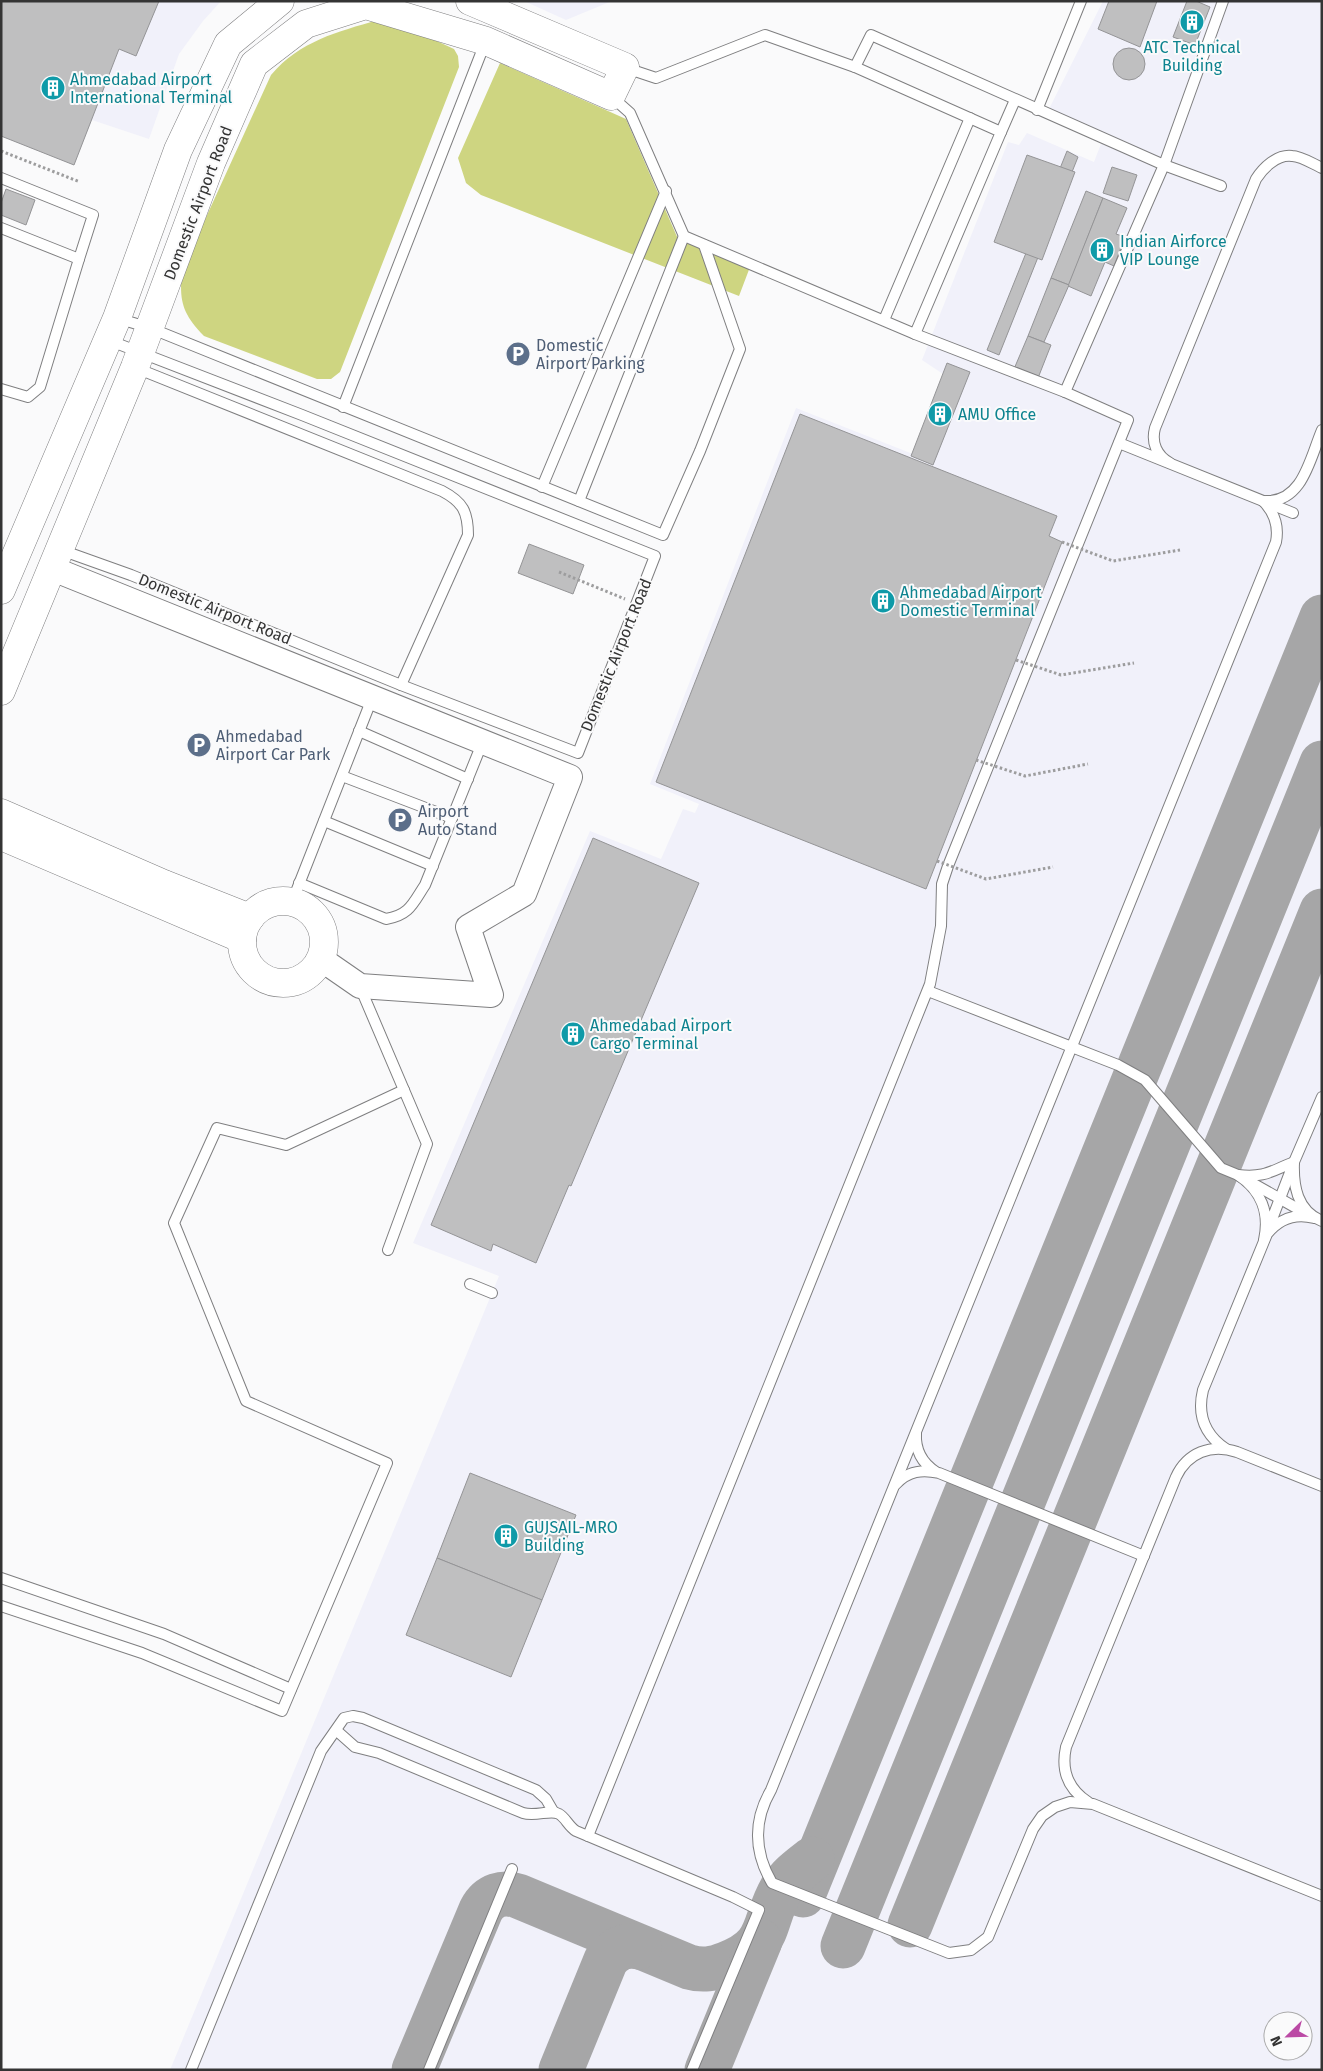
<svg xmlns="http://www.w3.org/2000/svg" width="1323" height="2071" viewBox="0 0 1323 2071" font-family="'Fira Sans',sans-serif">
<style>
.built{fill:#f1f1fa;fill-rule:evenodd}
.green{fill:#ced581}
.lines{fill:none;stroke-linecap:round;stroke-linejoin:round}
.taxiway{stroke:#a6a6a7;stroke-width:45}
.building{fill:#bfbfc0;stroke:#949496}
.service-casing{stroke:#7f7f80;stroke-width:12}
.tertiary-casing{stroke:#7f7f80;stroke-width:26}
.secondary-casing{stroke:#7f7f80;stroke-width:29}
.path{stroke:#9d9d9e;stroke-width:3;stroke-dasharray:2.5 2.5;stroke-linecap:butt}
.service{stroke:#fff;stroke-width:10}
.tertiary{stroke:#fff;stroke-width:24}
.secondary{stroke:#fff;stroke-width:28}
.path-bridge{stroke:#9d9d9e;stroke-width:3;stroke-dasharray:2.5 2.5;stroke-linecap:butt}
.labels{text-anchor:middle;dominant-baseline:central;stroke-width:4;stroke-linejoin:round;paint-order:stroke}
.culture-label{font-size:16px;fill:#0d838f;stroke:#fafafb;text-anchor:start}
.street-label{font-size:16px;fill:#343434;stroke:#fafafb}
.service-label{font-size:16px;fill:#4e5e75;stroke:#fafafb;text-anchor:start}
</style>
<rect width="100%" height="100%" fill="#fafafb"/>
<g class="built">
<path d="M1,1H221L203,21L179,54L149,139L92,120L74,165L1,136Z"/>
<path d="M524,1H612L566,20Z"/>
<path d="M1103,1H1322V2070H170L499,1276L413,1243L590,831L661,859L683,809L695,813L699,804L650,784L796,408L918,456L949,378L922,360L1008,142L1019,145L1027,133L1094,162L1104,136L1048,111ZM1273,2021H1303V2051H1273Z"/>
</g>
<g class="green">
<path d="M378,20L400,24L454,49L458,56L459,67L340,372L331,379H317L204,336C182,313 179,301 182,270L271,75C300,41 337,32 378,20Z"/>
<path d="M500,63L626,119L678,239L750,267L739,296L481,195L466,183L458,158Z"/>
</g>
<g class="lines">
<g class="taxiway">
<path d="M803,1895L1322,617"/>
<path d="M910,1925L1322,911"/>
<path d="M843,1946L1322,763"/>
<path d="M414,2070L481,1910C489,1895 503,1891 518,1896L689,1967C703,1971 713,1969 726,1964C773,1946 761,1924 782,1888C789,1876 802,1867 812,1859"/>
<path d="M561,2070L606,1960C615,1949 625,1944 639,1947"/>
<path d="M707,2070L760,1941"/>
</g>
</g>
<g class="building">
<path d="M1,1H159L136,56L119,49L74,165L1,136Z"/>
<path d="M1109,1H1157L1140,47L1098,29Z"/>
<path d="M1187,1H1196L1210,7L1195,45L1173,37Z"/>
<circle cx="1129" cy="64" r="16"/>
<path d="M1067,151L1078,157L999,355L987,350Z"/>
<path d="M1027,155L1075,172L1042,260L994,242Z"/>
<path d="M1112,167L1137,175L1128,201L1103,193Z"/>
<path d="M6,189L35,200L26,225L1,215V203Z"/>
<path d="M1086,191L1103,198L1069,285L1051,278Z"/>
<path d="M1103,198L1127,208L1116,234L1125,237L1114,266L1105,262L1091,296L1068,286Z"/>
<path d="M1051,278L1069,285L1044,342L1028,336Z"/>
<path d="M1028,336L1051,345L1038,378L1014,369Z"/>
<path d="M947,363L970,372L933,465L911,456Z"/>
<path d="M800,414L1057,516L1049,536L1062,542L926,889L656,782Z"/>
<path d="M529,544L584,565L573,594L518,573Z"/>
<path d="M593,838L699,883L571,1186L569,1185L536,1263L493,1244L491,1251L431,1225Z"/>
<path d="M470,1473L576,1515L542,1600L437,1558Z"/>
<path d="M437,1558L542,1600L511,1677L406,1635Z"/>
</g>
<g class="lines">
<defs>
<g id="service">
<path d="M855,67L871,35L1164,165L1221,186"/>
<path d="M612,97L630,113L684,236L915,334L1001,132L855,67L765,35L656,78L626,68"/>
<path d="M1037,110L1081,1"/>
<path d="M1001,132L1015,100"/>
<path d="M1,178L93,215L79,259"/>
<path d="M1,228L79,259L40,387L28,397L1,389"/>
<path d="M117,318L150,328L663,535L700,451L740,349L704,245"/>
<path d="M884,320L970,118"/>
<path d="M136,368L442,491C463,502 468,512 468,535L401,685"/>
<path d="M1065,392L1164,165L1223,1"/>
<path d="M343,407L485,43"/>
<path d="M1119,443L1293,513"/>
<path d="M1170,463C1157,456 1151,443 1155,428L1256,179C1263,168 1277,154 1292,156C1301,156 1313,164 1322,168"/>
<path d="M542,487L666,191"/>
<path d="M579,501L684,236"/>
<path d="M1263,501C1275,513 1279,526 1276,542L771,1790C753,1821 754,1852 772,1883L949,1953L971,1950L988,1937L1033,1829L1042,1816L1055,1807L1070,1802L1093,1804L1322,1896"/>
<path d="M1266,501C1303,502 1310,458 1322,430"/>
<path d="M61,550L131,575L401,685L578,753L655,556L302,415L108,340"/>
<path d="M359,731L468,779"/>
<path d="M342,776L452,818"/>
<path d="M324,821L433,866"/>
<path d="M299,883L386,919C410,915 413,903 425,885L483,741"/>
<path d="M292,902L373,696"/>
<path d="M360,987L427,1144L388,1250"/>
<path d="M928,991L1118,1065L1145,1080L1221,1168L1238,1175L1314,1218C1295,1213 1279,1219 1267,1234L1203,1390C1197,1415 1205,1435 1226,1449"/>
<path d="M1322,1097L1294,1162C1293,1186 1297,1211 1322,1221"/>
<path d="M1294,1162L1264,1240C1270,1213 1261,1190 1238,1175C1265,1178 1271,1171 1294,1162Z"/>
<path d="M470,1284L492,1293"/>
<path d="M916,1433C915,1450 922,1463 936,1472"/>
<path d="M896,1484C908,1471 922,1469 939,1473L1144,1556"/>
<path d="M1,1578L164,1634L291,1689"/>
<path d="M1,1606L142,1653L282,1711L387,1463L246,1401L174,1223L217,1128L286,1145L404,1090"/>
<path d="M337,1731L355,1747L379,1753L523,1813C536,1817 551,1809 559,1814C565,1817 569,1827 576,1831L733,1897L759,1910L692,2070"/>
<path d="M1088,1802C1068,1789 1061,1770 1066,1747L1176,1477C1187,1453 1211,1443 1237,1452L1322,1486"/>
<path d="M588,1836L930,984L941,926L942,884L948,866L1128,420L1065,392L915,334"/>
<path d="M191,2070L321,1751L344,1718L353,1716L363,1718L536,1790L546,1799L553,1811"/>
<path d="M429,2070L512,1869"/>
</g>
<path id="tertiary" d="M53,569L570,777L524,894L468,927L491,995L360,986L321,959"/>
<g id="secondary">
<path d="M1,590L117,318L178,150L228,44L280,1"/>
<path d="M1,691L135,367L211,163L254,64L306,24L366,5L486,41L611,96L625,67L470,1"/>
<path d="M1,813L164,884L250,918"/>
<path d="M1,836L242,939"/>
<circle cx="283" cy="942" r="41"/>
</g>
</defs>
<use href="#service" class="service-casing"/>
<use href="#tertiary" class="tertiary-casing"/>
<use href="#secondary" class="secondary-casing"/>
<g class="path">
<path d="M1,151L80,182"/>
<path d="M559,572L625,599"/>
</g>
<use href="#service" class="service"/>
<use href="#tertiary" class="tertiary"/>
<use href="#secondary" class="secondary"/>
<g class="path-bridge">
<path d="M1062,542L1113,561L1180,550"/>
<path d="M1016,660L1061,675L1134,663"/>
<path d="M976,760L1025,776L1088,764"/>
<path d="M937,861L986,879L1053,867"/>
</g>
</g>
<defs>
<symbol id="building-disc" viewBox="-11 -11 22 22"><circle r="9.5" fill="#0f9aa8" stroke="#fafafb"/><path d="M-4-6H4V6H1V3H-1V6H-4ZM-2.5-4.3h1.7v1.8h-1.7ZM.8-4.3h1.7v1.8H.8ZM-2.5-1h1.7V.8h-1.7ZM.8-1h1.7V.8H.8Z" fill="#fff"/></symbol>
<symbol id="parking-disc" viewBox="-11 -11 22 22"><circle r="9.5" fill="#5c6f8a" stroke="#fafafb"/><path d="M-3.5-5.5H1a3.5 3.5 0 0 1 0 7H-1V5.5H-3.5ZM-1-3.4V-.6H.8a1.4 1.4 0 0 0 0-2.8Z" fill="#fff"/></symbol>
</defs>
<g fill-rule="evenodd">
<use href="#building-disc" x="1178" y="8" width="28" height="28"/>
<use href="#building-disc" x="39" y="74" width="28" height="28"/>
<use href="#building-disc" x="1088" y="236" width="28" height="28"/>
<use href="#parking-disc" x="504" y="340" width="28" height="28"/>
<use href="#building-disc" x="926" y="400" width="28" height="28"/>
<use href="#building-disc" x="869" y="587" width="28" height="28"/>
<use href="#parking-disc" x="185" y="731" width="28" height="28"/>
<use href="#parking-disc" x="386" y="806" width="28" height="28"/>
<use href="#building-disc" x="559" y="1020" width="28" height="28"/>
<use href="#building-disc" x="492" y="1522" width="28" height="28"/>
</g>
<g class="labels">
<g class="culture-label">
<text x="1192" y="47" text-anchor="middle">ATC Technical<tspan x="1192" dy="18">Building</tspan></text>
<text x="70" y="79">Ahmedabad Airport<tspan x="70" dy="18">International Terminal</tspan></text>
<text x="1120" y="241">Indian Airforce<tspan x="1120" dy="18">VIP Lounge</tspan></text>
<text x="958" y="414">AMU Office</text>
<text x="900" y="592">Ahmedabad Airport<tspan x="900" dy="18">Domestic Terminal</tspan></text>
<text x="590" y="1025">Ahmedabad Airport<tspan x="590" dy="18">Cargo Terminal</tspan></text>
<text x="524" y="1527">GUJSAIL-MRO<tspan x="524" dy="18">Building</tspan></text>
</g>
<g class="street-label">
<text transform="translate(198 203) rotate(-69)">Domestic Airport Road</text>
<text transform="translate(215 609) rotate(22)">Domestic Airport Road</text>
<text transform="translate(616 655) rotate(-68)">Domestic Airport Road</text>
</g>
<g class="service-label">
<text x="536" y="345">Domestic<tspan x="536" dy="18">Airport Parking</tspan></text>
<text x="216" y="736">Ahmedabad<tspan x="216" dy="18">Airport Car Park</tspan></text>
<text x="418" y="811">Airport<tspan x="418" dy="18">Auto Stand</tspan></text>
</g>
</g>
<rect width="1323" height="2071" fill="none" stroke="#343434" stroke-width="5"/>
<g transform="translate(1288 2036) rotate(247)"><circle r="24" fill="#fafafb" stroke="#ababab"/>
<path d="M0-4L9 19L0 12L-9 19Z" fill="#bb4aa5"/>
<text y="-8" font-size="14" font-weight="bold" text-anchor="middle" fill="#343434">N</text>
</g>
</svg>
